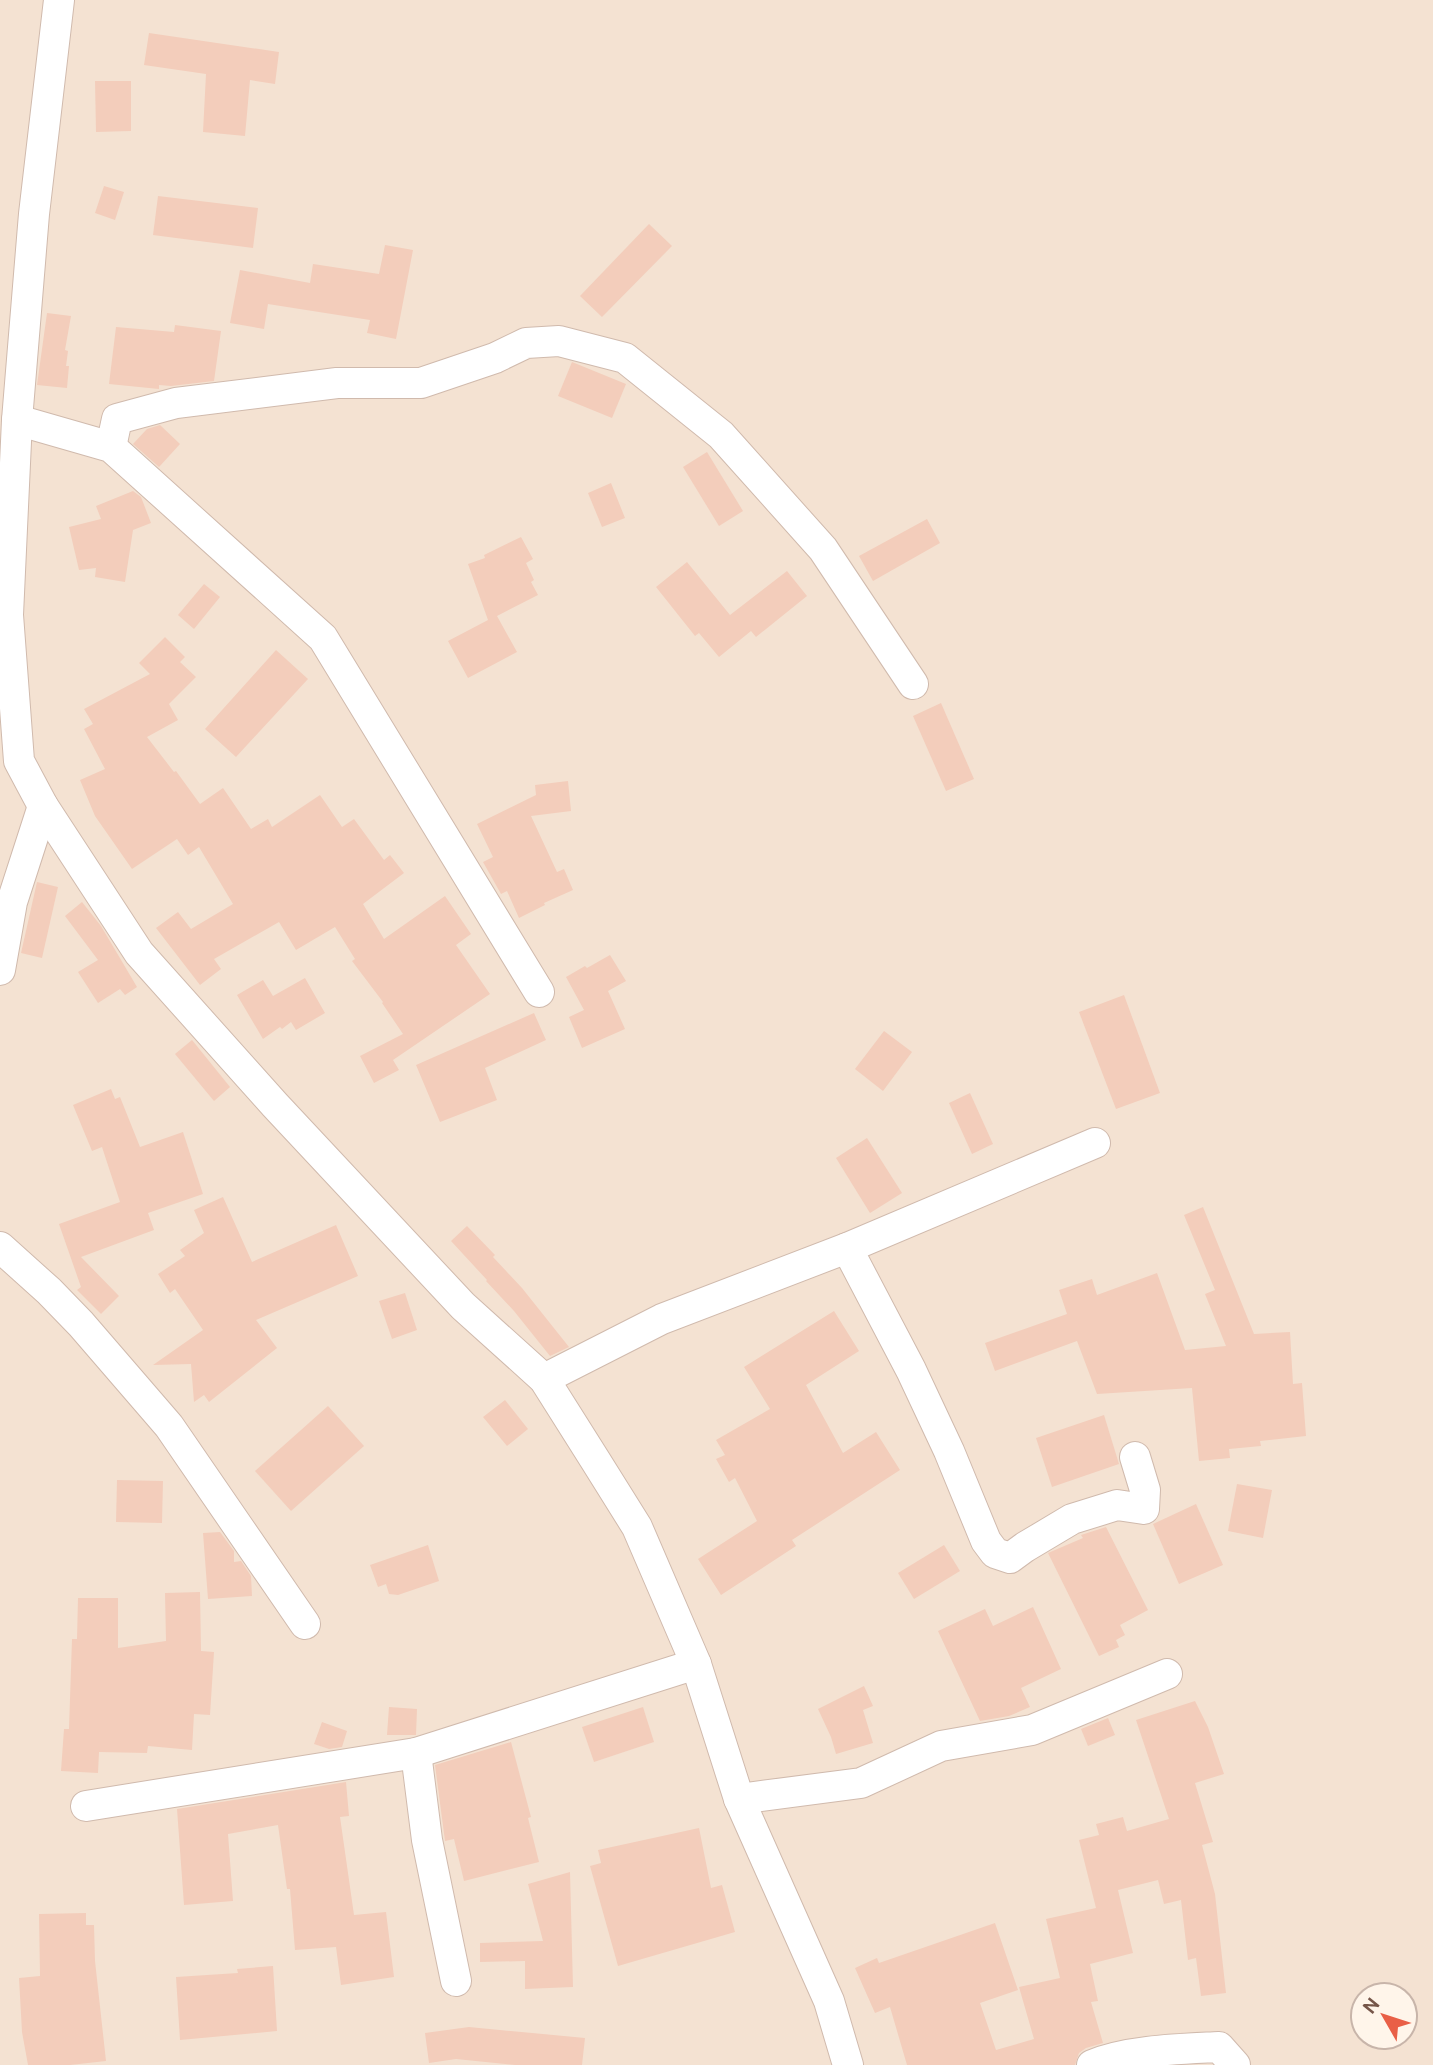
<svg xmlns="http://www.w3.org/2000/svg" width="1433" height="2065" viewBox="0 0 1433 2065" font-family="Ubuntu,sans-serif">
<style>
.residential{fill:#f4e2d2;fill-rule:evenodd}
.building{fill:#f3cdbb}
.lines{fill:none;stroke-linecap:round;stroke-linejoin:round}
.minor-casing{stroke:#d0baad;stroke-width:32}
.minor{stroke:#fff;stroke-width:30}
</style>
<rect width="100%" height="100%" fill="#fdf1e4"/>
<path class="residential" d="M0,0H1433V2065H0ZM1363,1995H1405V2037H1363Z"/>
<g class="building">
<path d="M149,33L279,52L275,84L250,80L245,136L203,132L206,74L144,65Z"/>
<path d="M95,81H131V131L96,132Z"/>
<path d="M104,186L124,192L115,220L95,213Z"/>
<path d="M158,196L258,208L253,248L153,235Z"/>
<path d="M649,224L672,246L602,317L580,296Z"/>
<path d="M385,245L413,250L396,339L367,333L370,320L268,304L264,329L230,323L240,270L310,283L313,264L379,274Z"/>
<path d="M47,313L71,316L65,350L68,351L66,366H69L67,388L37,385Z"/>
<path d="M175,325L221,331L214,381L171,386L159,385V389L109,384L116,327L174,332Z"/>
<path d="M572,362L626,384L612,418L558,396Z"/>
<path d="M160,425L180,444L159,467L133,444L147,429Z"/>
<path d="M707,452L743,511L719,526L683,467Z"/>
<path d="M611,483L625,518L602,527L588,493Z"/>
<path d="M133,491L141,497L151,523L133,530L125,582L95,577L96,568L79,570L69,527L101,519L96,506Z"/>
<path d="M927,519L940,543L873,581L859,556Z"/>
<path d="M521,537L533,559L526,563L534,580L531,582L538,595L497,616L517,652L468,678L448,641L488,620L468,564L485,558L484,555Z"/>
<path d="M687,562L730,615L787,571L807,596L756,637L751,631L719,657L699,633L695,636L656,587Z"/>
<path d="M204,584L220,597L194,629L178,615Z"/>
<path d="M165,637L185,657L180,662L196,677L169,704L178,720L147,737L174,772L176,771L200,804L223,788L251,829L268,819L272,827L320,795L342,827L354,819L384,860L390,855L404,873L363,904L384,939L445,896L471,934L456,945L490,994L393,1060L399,1070L374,1083L360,1056L403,1034L382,1003L383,1002L352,961L355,959L335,927L296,950L279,922L214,959L221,969L200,985L156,928L178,912L191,929L233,904L199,847L188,855L177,839L132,869L95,816L80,780L105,769L84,729L93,724L84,709L150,674L139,663Z"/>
<path d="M276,650L308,679L236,757L205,729Z"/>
<path d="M941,703L974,779L946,791L913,716Z"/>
<path d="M568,781L571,811L531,816L557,872L564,869L573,890L544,903L545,905L519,918L507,891L501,894L483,862L493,857L477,824L536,795L535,785Z"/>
<path d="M37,882L58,887L42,958L21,953Z"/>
<path d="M82,902L101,926L137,987L125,995L120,989L98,1003L78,972L98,960L65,916Z"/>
<path d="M610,955L626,981L608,991L625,1029L582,1048L569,1017L584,1010L566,977L585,966L587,968Z"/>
<path d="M305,978L325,1013L296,1030L291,1022L282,1029L280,1027L263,1039L237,995L263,980L273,996Z"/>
<path d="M1124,995L1160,1093L1116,1109L1079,1012Z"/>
<path d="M534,1013L546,1040L485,1068L497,1100L440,1122L416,1065Z"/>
<path d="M884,1031L912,1052L883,1091L855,1069Z"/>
<path d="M192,1040L230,1087L214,1101L175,1054Z"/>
<path d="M111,1089L115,1099L120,1097L140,1147L183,1132L203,1194L148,1213L154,1230L81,1257L119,1296L101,1314L77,1290L81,1287L59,1224L120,1202L102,1147L92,1151L73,1105Z"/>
<path d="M970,1093L993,1144L972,1154L949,1103Z"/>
<path d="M867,1138L902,1193L870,1213L836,1158Z"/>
<path d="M223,1197L252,1262L336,1225L358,1276L256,1320L277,1348L209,1402L204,1395L194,1402L191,1364L153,1365L203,1330L175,1289L170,1293L158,1274L185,1256L180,1250L204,1233L194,1210Z"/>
<path d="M1203,1207L1254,1334L1290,1332L1293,1384L1302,1383L1306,1436L1260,1441L1261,1446L1229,1449L1230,1458L1199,1461L1192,1388L1097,1394L1077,1341L995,1371L985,1343L1067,1314L1059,1290L1092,1279L1097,1295L1157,1273L1185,1350L1226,1346L1205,1294L1215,1290L1184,1215Z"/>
<path d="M467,1226L495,1255L493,1257L522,1288L569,1347L550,1356L514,1311L486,1281L487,1280L451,1241Z"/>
<path d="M405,1293L417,1330L392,1339L379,1301Z"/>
<path d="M834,1311L859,1351L806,1385L843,1453L876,1432L900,1470L792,1540L796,1546L721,1595L698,1559L757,1521L735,1478L729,1482L716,1459L725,1455L716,1440L770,1409L744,1367Z"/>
<path d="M505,1400L528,1429L507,1446L483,1417Z"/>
<path d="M328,1406L364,1446L291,1511L255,1471Z"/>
<path d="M1104,1415L1119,1464L1052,1487L1036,1438Z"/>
<path d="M117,1480L163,1481L162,1523L116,1522Z"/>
<path d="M1237,1484L1272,1490L1263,1538L1228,1531Z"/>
<path d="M1196,1504L1223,1565L1179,1584L1153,1524Z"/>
<path d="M1106,1527L1148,1610L1120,1625L1125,1635L1116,1640L1119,1647L1099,1656L1048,1553L1083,1538L1081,1535Z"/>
<path d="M220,1532L234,1551V1562L241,1561L251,1576L252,1596L208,1599L203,1533Z"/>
<path d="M428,1545L439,1581L398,1595L389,1594L386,1584L378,1587L370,1565Z"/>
<path d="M944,1545L960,1571L914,1599L898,1573Z"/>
<path d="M200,1592L201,1651L214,1652L210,1715L194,1714L192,1750L148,1746L147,1753L99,1752L98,1773L61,1771L64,1729H69L72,1639H77L78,1598H118V1648L166,1641L165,1593Z"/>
<path d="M1033,1607L1061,1669L1021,1688L1030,1707L1009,1716L980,1721L938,1631L985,1609L993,1626Z"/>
<path d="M864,1686L873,1706L863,1710L873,1743L836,1754L831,1737L818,1709Z"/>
<path d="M1195,1701L1208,1727L1224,1774L1195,1783L1213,1842L1202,1845L1215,1894L1226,1993L1201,1996L1196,1958L1188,1960L1181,1900L1164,1904L1158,1880L1118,1890L1133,1953L1090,1964L1098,2001L1091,2002L1103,2043L1086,2048L1079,2053L1075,2065H907L890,2007L875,2013L855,1968L877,1958L879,1963L995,1923L1018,1990L980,2003L996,2050L1034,2039L1019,1987L1060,1978L1046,1919L1096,1908L1079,1840L1099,1835L1096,1824L1123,1817L1127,1831L1169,1819L1136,1720Z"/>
<path d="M389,1707L417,1709L416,1735H387Z"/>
<path d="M643,1707L654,1742L594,1762L582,1727Z"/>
<path d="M1108,1718L1115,1735L1088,1746L1081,1729Z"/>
<path d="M322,1722L347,1731L342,1747L329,1749L314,1744Z"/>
<path d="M511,1742L531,1817L528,1818L539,1862L464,1881L454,1839L445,1841L435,1765Z"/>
<path d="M346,1782L349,1816L340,1817L354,1915L386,1912L394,1977L341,1985L336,1947L295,1950L290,1889H287L278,1825L228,1834L233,1901L184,1905L177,1809Z"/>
<path d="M699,1828L711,1888L722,1885L735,1932L618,1966L590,1866L601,1863L598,1850Z"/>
<path d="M570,1872L573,1987L525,1989V1961L480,1962V1943L543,1941L528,1884Z"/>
<path d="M86,1913V1925H94L95,1961L106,2061L70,2065H28L22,2032L19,1978L40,1976L39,1914Z"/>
<path d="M273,1966L277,2031L180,2040L176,1977L238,1973L237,1969Z"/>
<path d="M469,2027L585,2038L582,2065H515L456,2059L429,2063L425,2033Z"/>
</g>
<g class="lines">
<defs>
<g id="minor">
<path d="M59,0L34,214L17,420L8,615L19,761L43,806L139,953L275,1105L463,1306L544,1379L597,1463L637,1527L696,1664L739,1799L829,2001L848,2065"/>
<path d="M17,420L111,447L323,638L539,992"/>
<path d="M111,447L117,419L176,403L337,383H421L495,358L526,343L559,341L625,358L721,435L823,549L913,684"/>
<path d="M0,970L12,902L43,806"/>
<path d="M0,1247L49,1291L81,1324L169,1426L305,1624"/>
<path d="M847,1248L911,1370L949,1451L986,1541L995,1553L1010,1558L1025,1547L1072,1519L1117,1505L1144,1509L1145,1490L1135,1457"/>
<path d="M544,1379L662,1319L847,1248L1095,1143"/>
<path d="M416,1753L427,1840L456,1981"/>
<path d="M739,1799L861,1783L941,1746L1032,1730L1167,1674"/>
<path d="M86,1806L416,1753L696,1664"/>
<path d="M1092,2065C1128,2050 1180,2049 1219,2047L1235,2065"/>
</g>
</defs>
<use href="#minor" class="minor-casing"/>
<use href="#minor" class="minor"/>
</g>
<g transform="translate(1384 2016) rotate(309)"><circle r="33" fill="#fff5ea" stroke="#c8b5aa" stroke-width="2"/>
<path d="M0-5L12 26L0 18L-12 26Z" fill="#e95f46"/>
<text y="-10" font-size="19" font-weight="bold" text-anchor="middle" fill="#765649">N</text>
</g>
</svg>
